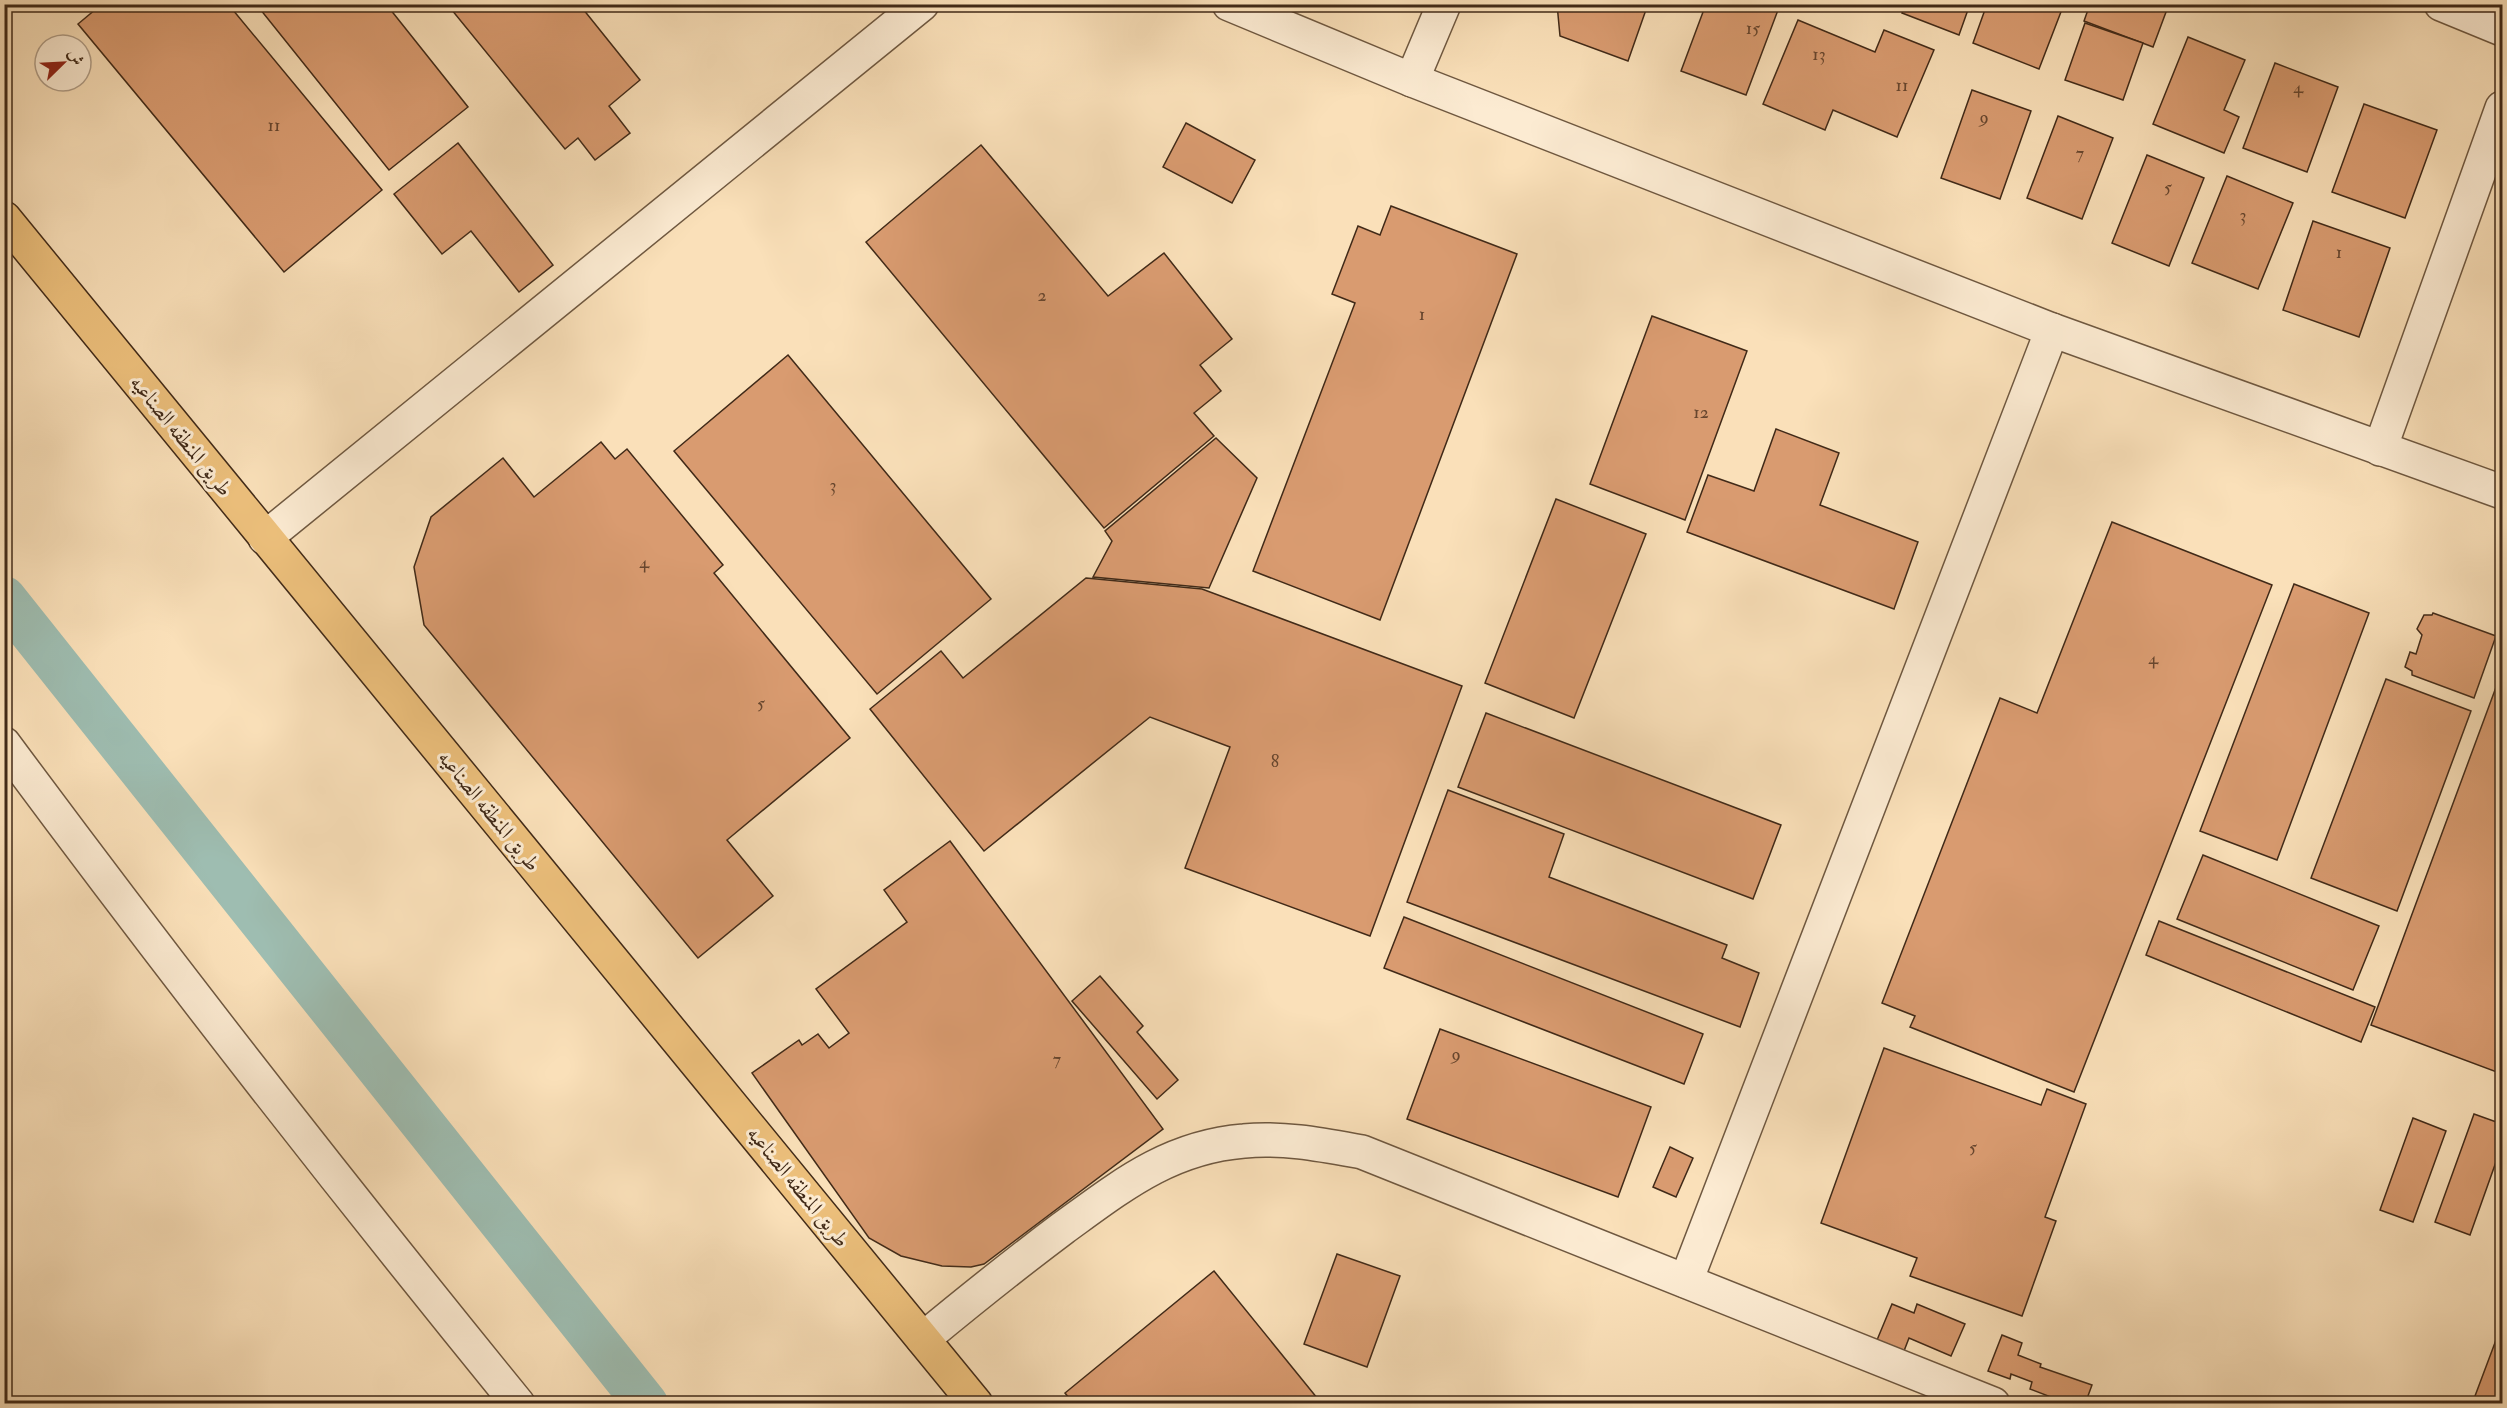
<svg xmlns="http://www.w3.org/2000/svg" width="2507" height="1408" viewBox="0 0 2507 1408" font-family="'IM FELL Double Pica',Amiri,serif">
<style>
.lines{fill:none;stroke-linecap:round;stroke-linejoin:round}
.canal{stroke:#9ebdb1;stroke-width:44}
.building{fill:#d99b70;stroke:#412a18;stroke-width:1.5}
.minor-casing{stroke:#6f5840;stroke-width:36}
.major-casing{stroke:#412a18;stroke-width:36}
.minor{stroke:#fcebd2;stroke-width:33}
.major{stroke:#edc07c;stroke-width:33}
.labels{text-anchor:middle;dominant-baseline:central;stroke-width:6;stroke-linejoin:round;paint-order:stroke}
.number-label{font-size:18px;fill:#67462e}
.street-label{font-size:21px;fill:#412a18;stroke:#fcebd2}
</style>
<rect width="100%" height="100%" fill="#fae0b9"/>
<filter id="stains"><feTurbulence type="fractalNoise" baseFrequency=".00333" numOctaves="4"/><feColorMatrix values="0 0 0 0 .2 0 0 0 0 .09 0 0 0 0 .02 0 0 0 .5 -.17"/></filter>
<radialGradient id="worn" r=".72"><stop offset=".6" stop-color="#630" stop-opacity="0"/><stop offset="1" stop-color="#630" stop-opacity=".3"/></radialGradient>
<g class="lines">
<path class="canal" d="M4,598L646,1404"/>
</g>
<g class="building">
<path d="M102,4H228L382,190L284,272L78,24Z"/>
<path d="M256,4H386L468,107L389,170Z"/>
<path d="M447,4H579L640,80L609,106L630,133L595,160L578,138L565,149Z"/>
<path d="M1648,4L1628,61L1560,36L1557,4Z"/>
<path d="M1706,4H1762L1778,10L1746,95L1681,71Z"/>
<path d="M1905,4H1970L1959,35L1902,13Z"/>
<path d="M1987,4H2064L2039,69L1973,43Z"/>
<path d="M2090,4H2169L2153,47L2084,21Z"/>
<path d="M1798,20L1875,52L1884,30L1934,50L1897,137L1833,110L1825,130L1763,104Z"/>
<path d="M2085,23L2143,43L2123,100L2065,80Z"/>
<path d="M2188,37L2245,60L2224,110L2239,117L2224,153L2153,124Z"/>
<path d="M2275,63L2338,87L2307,172L2243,148Z"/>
<path d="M1972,90L2031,111L2000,199L1941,178Z"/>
<path d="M2364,104L2437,130L2405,218L2332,192Z"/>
<path d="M2058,116L2113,138L2082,219L2027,198Z"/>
<path d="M1186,123L1255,160L1232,203L1163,167Z"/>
<path d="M458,143L553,265L519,292L471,231L442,254L394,194Z"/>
<path d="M981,145L1108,296L1164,253L1232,339L1200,365L1221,391L1194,413L1214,436L1104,528L866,242Z"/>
<path d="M2147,155L2204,178L2169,266L2112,243Z"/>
<path d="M2227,176L2293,203L2258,289L2192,263Z"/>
<path d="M1391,206L1517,254L1380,620L1253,571L1355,303L1332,294L1358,226L1380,235Z"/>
<path d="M2313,221L2390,248L2359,337L2283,310Z"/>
<path d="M1652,316L1747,351L1685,520L1590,484Z"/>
<path d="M788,355L991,599L877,694L674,451Z"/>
<path d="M1776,429L1839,453L1820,505L1918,542L1894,609L1687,532L1708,475L1754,491Z"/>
<path d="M1216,438L1257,478L1209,588L1093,577L1112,541L1105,531Z"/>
<path d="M601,442L615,459L627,449L723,565L714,573L850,738L727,840L773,896L698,958L424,625L414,567L431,517L503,458L534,497Z"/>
<path d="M1556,499L1646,534L1574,718L1485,683Z"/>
<path d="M2112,522L2272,585L2074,1092L1910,1027L1915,1016L1882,1003L2000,698L2037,713Z"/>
<path d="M1086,578L1202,589L1462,686L1370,936L1185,868L1230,747L1150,717L984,851L870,709L941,651L963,678Z"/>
<path d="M2294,584L2369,613L2277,860L2200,831Z"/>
<path d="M2433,613L2496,636L2474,698L2412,675V671L2405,667L2410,652L2416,654L2422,635L2417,629L2424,615H2432Z"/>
<path d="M2502,671V1074L2371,1025Z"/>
<path d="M2386,679L2471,711L2397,911L2311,878Z"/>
<path d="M1486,713L1781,825L1753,899L1458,787Z"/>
<path d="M1448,790L1564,834L1549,877L1727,945L1722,958L1759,973L1740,1027L1407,902Z"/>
<path d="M950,841L1163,1129L984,1264L971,1267L942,1266L901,1256L869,1238L752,1073L799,1040L802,1045L818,1034L829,1048L849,1033L816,989L907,922L884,890Z"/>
<path d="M2203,855L2379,926L2353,990L2177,919Z"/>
<path d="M1404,917L1703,1034L1684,1084L1384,968Z"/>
<path d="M2159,921L2375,1007L2361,1042L2146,955Z"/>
<path d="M1100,976L1143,1026L1137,1032L1178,1080L1157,1099L1072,1001Z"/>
<path d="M1440,1029L1651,1107L1618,1197L1407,1119Z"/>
<path d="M1884,1048L2041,1105L2047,1089L2086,1104L2045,1217L2056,1221L2022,1316L1910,1276L1917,1258L1821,1223Z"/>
<path d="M2474,1114L2502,1124V1145L2470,1235L2435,1222Z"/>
<path d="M2413,1118L2446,1131L2413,1222L2380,1210Z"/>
<path d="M1670,1147L1693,1158L1676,1197L1653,1187Z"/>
<path d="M1337,1254L1400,1276L1367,1367L1304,1344Z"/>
<path d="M1214,1271L1322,1404H1074L1065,1393Z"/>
<path d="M1892,1304L1914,1313L1917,1304L1965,1324L1951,1356L1909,1338L1904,1351L1877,1340Z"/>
<path d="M2502,1324V1404H2472Z"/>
<path d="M2002,1335L2022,1343L2018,1355L2041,1364L2040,1367L2092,1385L2085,1404H2069L2030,1389L2032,1382L2011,1374L2010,1379L1988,1371Z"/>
</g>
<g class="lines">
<defs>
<g id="minor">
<path d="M1229,4L1412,80L2052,330L2502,492"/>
<path d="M2441,4L2502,29"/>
<path d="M1412,80L1444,4"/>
<path d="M2380,449L2502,108"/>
<path d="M265,538L922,4"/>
<path d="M4,744C170,968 342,1188 518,1404"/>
<path d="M1686,1281L2052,330"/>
<path d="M923,1339C969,1301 1015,1264 1063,1228C1121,1186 1169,1147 1244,1141C1283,1137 1323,1145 1362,1152L1993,1404"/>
</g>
<path id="major" d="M4,218L976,1404"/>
</defs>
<use href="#minor" class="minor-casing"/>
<use href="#major" class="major-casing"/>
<use href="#minor" class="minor"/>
<use href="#major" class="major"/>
</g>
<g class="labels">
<g class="number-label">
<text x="1753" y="28">15</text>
<text x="1819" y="54">13</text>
<text x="1902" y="85">11</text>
<text x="2298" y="87">4</text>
<text x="1984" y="117">9</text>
<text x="274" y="125">11</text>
<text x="2080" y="153">7</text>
<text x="2168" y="187">5</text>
<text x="2243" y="215">3</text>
<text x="2339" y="252">1</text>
<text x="1042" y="295">2</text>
<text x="1422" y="314">1</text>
<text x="1701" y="412">12</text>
<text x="833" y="485">3</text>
<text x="644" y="562">4</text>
<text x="2153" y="658">4</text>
<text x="761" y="703">5</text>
<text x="1275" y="761">8</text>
<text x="1456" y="1054">9</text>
<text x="1057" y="1059">7</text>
<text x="1973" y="1147">5</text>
</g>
<g class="street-label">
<text transform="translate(181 436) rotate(51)">طريق المنطقه الصناعيه</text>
<text transform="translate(489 811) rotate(51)">طريق المنطقه الصناعيه</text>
<text transform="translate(798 1187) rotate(51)">طريق المنطقه الصناعيه</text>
</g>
</g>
<rect width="2507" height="1408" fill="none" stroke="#fae0b9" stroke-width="24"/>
<rect x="6" y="6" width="2495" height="1396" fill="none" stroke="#412a18" stroke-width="3"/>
<rect x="12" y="12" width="2483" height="1384" fill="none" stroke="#412a18" stroke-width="1.5"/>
<g transform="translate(63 63) rotate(66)"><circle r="28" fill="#fcebd2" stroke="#b19e88" stroke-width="1.5"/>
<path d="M0-4.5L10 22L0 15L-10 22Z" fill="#8f2418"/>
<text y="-9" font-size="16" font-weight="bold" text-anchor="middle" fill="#412a18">ش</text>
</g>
<rect width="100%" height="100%" filter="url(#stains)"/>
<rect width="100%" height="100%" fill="url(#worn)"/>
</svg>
